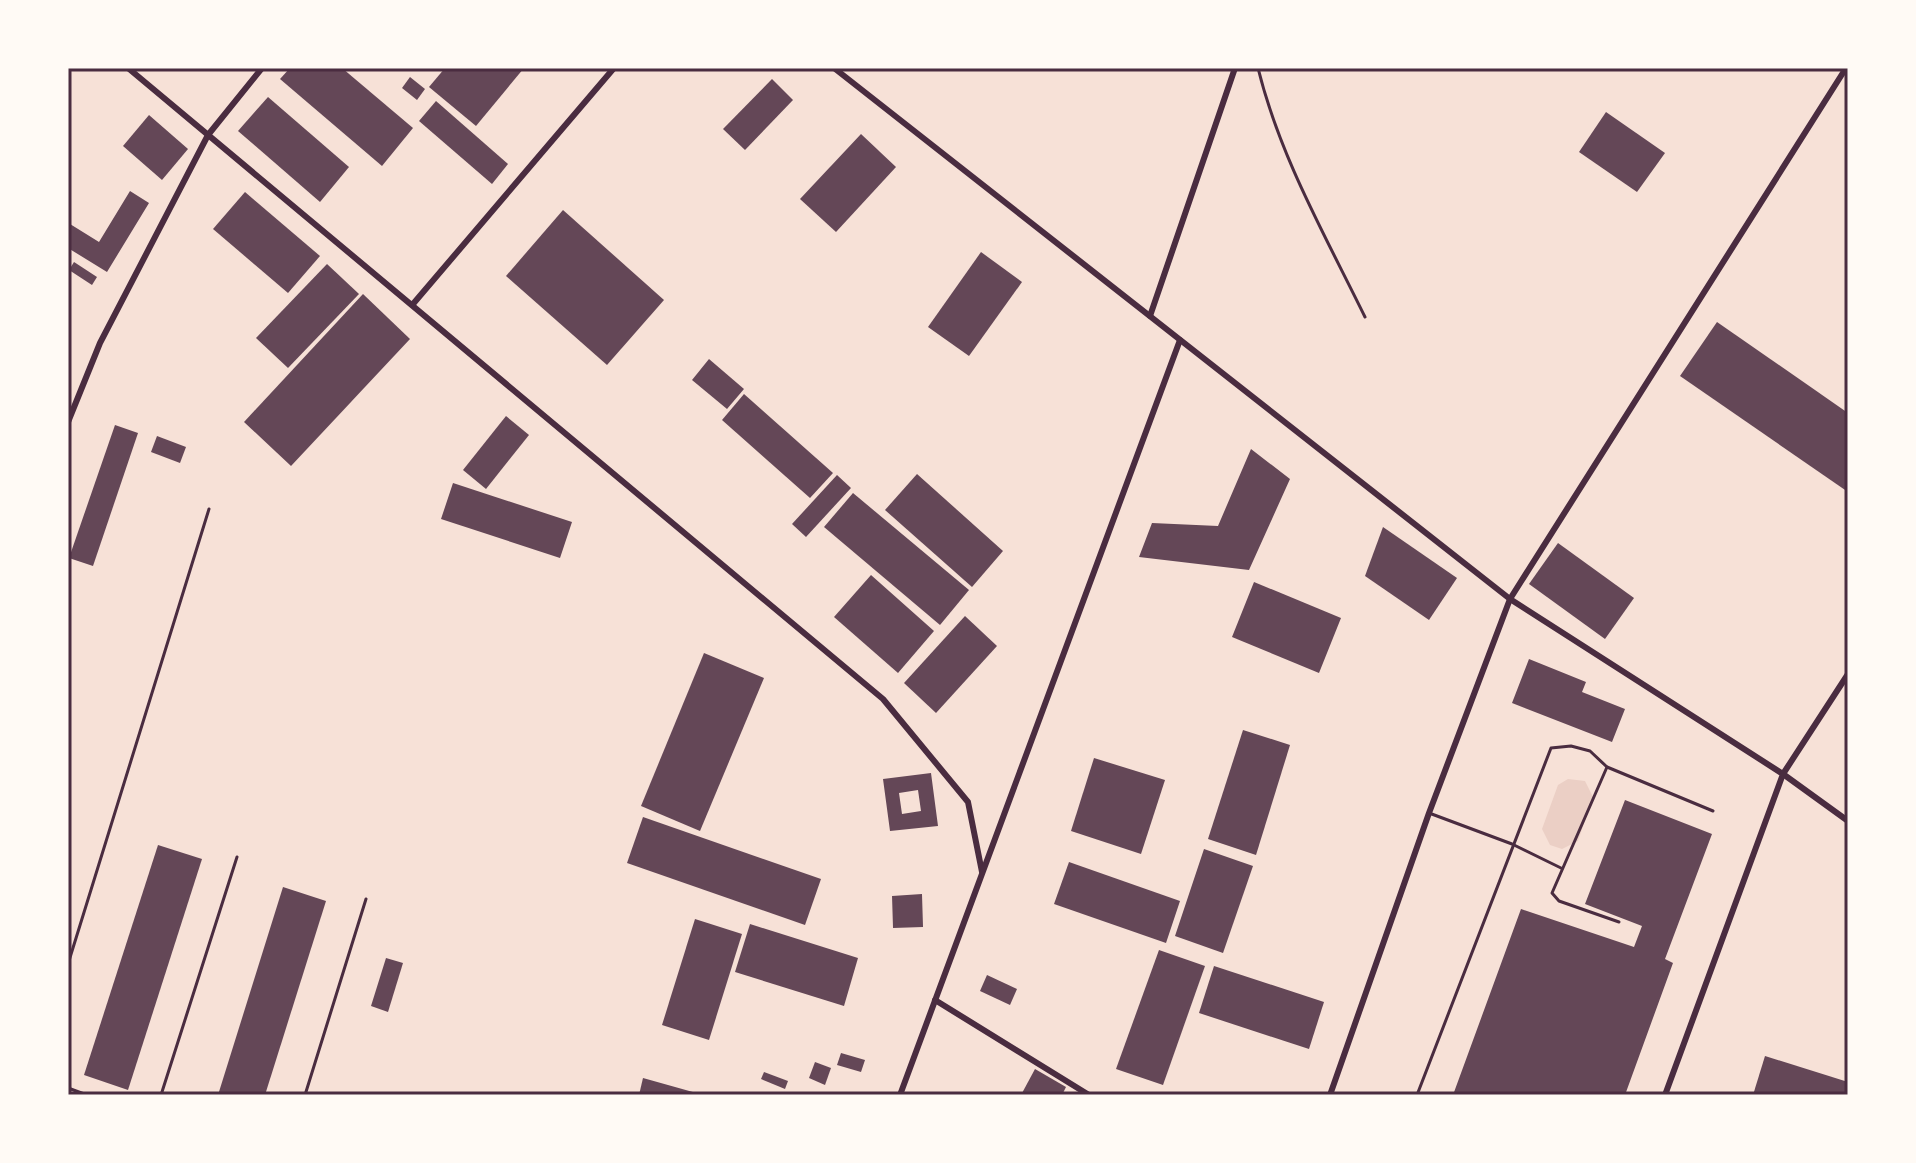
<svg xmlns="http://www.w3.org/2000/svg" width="1916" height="1163" viewBox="0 0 1916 1163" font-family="'Source Sans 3',sans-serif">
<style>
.green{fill:#ebcfc5}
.building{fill:#644757;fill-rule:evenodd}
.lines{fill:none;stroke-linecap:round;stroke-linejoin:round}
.service{stroke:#4a2c40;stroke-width:3}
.minor{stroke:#4a2c40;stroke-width:6}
.neatline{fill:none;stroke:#4a2c40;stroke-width:3}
</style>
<rect width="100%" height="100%" fill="#f7e1d7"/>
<path class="green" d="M1568,779L1585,781L1593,797L1578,841L1562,849L1550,845L1542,829L1558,785Z"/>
<g class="building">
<path d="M290,68H342L413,128L382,166L280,79Z"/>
<path d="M445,68H524L476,126L429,87Z"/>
<path d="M410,77L425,89L417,100L402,88Z"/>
<path d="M772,79L793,100L745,150L723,129Z"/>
<path d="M268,97L349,167L320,202L238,131Z"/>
<path d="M436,101L508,164L492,184L419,121Z"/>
<path d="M1606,112L1665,153L1637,192L1579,152Z"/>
<path d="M149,115L188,149L162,180L123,146Z"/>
<path d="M861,134L896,167L836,232L800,199Z"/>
<path d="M130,191L149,203L107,272L68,248V228L70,224L99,242Z"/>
<path d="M245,192L320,256L288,293L213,229Z"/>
<path d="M563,210L664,300L607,365L506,276Z"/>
<path d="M981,252L1022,282L969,356L928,327Z"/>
<path d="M74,262L97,277L92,285L69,270Z"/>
<path d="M327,264L359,294L288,368L256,338Z"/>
<path d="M363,294L410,339L291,466L244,422Z"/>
<path d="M1717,322L1848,413V492L1680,376Z"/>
<path d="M709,359L744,389L727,409L692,380Z"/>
<path d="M744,394L833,473L810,498L722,420Z"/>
<path d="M506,416L529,435L486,489L463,470Z"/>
<path d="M115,425L138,433L93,566L69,558Z"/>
<path d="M157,436L186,447L180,463L151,452Z"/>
<path d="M1251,449L1290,479L1249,570L1139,557L1152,523L1218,526Z"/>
<path d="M917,474L1003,551L972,587L885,510Z"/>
<path d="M837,475L851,488L806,537L792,524Z"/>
<path d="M453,483L572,522L560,558L441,519Z"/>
<path d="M853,493L969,590L940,625L824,527Z"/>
<path d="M1383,527L1457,578L1429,620L1365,576Z"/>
<path d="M1558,543L1634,598L1605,639L1529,584Z"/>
<path d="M871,575L934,631L898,673L834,617Z"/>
<path d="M1254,582L1341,618L1319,673L1232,637Z"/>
<path d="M965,616L997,646L936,713L904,683Z"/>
<path d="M704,653L764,678L700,831L641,806Z"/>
<path d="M1529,659L1586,682L1582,692L1625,709L1612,742L1512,703Z"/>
<path d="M1243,730L1290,745L1256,855L1208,839Z"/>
<path d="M1094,758L1165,780L1141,854L1071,831Z"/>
<path d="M931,773L938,826L890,831L883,779ZM918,790L921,811L902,814L899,793Z"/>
<path d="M1625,800L1712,834L1665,959L1673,963L1625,1095H1453L1521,909L1634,947L1642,926L1585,904Z"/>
<path d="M643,817L821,879L805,925L627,863Z"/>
<path d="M158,845L202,859L128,1090L84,1075Z"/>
<path d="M1204,849L1253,866L1223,953L1175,936Z"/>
<path d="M1069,862L1180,901L1166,943L1054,904Z"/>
<path d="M283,887L326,901L265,1095H218Z"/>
<path d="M922,894L923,927L893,928L892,896Z"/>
<path d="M695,919L742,934L709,1040L662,1025Z"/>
<path d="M750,924L858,958L844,1006L735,972Z"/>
<path d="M1159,950L1205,966L1163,1085L1116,1069Z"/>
<path d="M386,958L403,963L388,1012L371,1006Z"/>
<path d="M1214,966L1324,1002L1309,1049L1199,1013Z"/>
<path d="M987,975L1017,989L1010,1005L980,991Z"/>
<path d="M841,1053L865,1060L861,1072L837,1065Z"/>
<path d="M1765,1056L1848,1082V1095H1753Z"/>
<path d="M815,1062L831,1068L825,1085L809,1078Z"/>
<path d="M1035,1069L1066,1087L1062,1095H1021Z"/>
<path d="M764,1072L788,1081L785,1089L761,1079Z"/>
<path d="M643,1078L700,1094V1095H639Z"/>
</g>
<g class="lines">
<g class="service">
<path d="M1258,68C1280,157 1325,235 1365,317"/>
<path d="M1607,767L1552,893L1559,901L1619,922"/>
<path d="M1429,813L1512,844L1561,868"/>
<path d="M68,964L209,509"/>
<path d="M68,1088L87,1095"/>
<path d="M161,1095L237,857"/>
<path d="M305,1095L366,899"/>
<path d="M1417,1095L1551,748L1571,746L1590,751L1607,767L1713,811"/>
</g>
<g class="minor">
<path d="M128,68L883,699L968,802L982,872"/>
<path d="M834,68L1510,599L1783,774L1848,821"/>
<path d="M413,304L614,68"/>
<path d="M1150,316L1235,68"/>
<path d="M68,422L100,343L208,135L262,68"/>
<path d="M935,1000L1089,1095"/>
<path d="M900,1095L1180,340"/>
<path d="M1330,1095L1429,813L1510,599L1846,68"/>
<path d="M1665,1095L1783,774L1848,674"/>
</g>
</g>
<rect width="1916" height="1163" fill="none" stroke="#fffaf5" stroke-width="140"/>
<rect x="70" y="70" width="1776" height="1023" class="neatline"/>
</svg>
